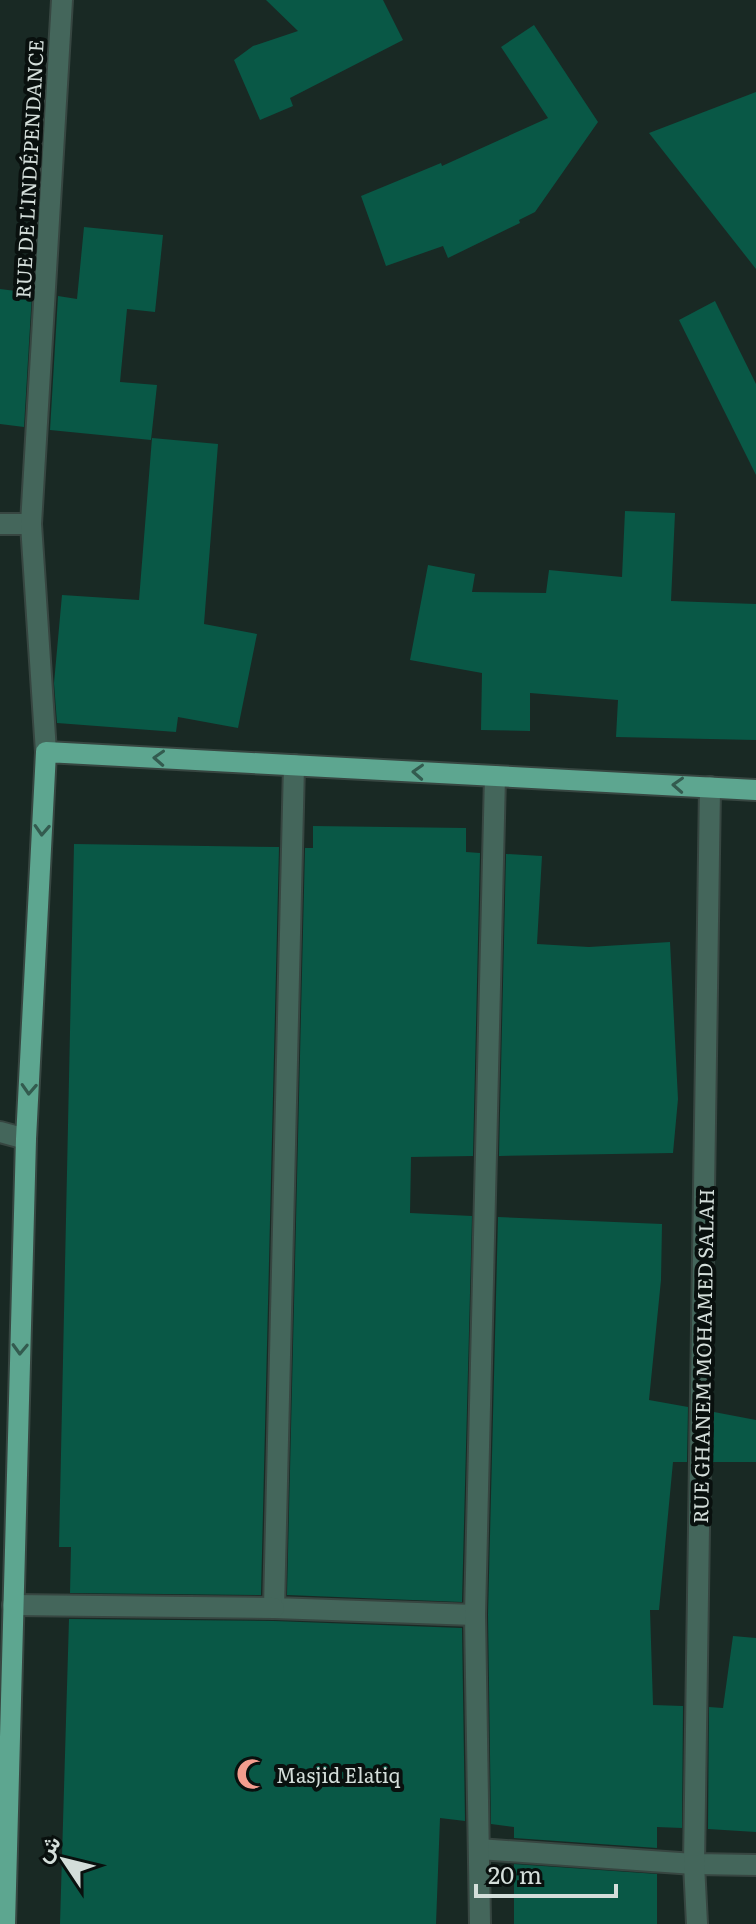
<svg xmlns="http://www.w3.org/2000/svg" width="756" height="1924" viewBox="0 0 756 1924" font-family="Literata,Vazirmatn,serif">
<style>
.building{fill:#095846}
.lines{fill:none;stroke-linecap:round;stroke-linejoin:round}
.street-casing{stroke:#374641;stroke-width:24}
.primary-casing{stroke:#374641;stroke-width:24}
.street{stroke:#44665b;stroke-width:20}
.primary{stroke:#5da690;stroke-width:20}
.oneway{stroke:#335b4f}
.labels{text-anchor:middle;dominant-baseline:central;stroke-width:8;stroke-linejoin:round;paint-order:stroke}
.street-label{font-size:20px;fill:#d4deda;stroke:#09100e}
.poi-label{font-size:20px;fill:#d4deda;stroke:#09100e;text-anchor:start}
</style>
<rect width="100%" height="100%" fill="#192924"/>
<g class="building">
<path d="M266,0H383L403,40L290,98L293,106L260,120L234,60L253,46L298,31Z"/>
<path d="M534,25L598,122L535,212L519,220L520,223L448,258L443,246L386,266L361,196L441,163L442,166L548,118L501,47Z"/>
<path d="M756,92V269L649,133Z"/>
<path d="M84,227L163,235L155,312L127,309L120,382L157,385L151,440L50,430L58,296L77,299Z"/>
<path d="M0,289L32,293L24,427L0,424Z"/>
<path d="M715,301L756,384V475L679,320Z"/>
<path d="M152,438L218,444L204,624L257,634L238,728L178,717L176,732L57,723L54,683L62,595L139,600Z"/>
<path d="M625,511L675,513L671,601L756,604V740L616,737L618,700L530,693V731L481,730L482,673L410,660L428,565L475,574L472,592L546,593L549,570L622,577Z"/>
<path d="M313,826L466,828V852L480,853L473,1156L411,1157L410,1213L472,1216L462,1602L287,1595L305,848H313Z"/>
<path d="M74,844L279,847L261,1595L70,1593L71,1547H59Z"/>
<path d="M506,854L542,856L537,944L589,947L670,942L678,1099L673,1153L499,1156Z"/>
<path d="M498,1217L662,1224L661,1280L649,1400L688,1407L687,1462H673L659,1610H650L653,1705L683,1706L682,1828L657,1827V1848L514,1838V1827L491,1824L488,1615Z"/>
<path d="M714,1412L756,1420V1462H713Z"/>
<path d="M69,1619L274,1621L462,1628L465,1821L440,1818L436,1924H60Z"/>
<path d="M733,1636L756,1638V1832L708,1829L709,1707L723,1708Z"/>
<path d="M514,1864L657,1874V1924H514Z"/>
</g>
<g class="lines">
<defs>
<g id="street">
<path d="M0,524H31"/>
<path d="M46,752L31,524L62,0"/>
<path d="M294,765L274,1608L475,1615"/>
<path d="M0,1132L26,1139"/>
<path d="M13,1605L274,1608"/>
<path d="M479,1849L694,1864L756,1865"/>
<path d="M480,1924L475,1615L495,776"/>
<path d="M697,1924L694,1864L710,787"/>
</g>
<path id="primary" d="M5,1924L26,1139L46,752L756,790"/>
</defs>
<use href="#street" class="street-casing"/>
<use href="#primary" class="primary-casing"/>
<use href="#street" class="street"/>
<use href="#primary" class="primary"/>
</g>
<defs><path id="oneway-chevron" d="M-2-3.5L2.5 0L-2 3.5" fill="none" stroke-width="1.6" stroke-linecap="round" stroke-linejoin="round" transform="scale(2)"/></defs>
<g class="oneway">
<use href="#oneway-chevron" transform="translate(159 758) rotate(-177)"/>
<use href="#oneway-chevron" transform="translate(418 772) rotate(-177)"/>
<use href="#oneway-chevron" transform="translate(678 785) rotate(-177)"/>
<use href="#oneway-chevron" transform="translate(42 830) rotate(93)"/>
<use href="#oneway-chevron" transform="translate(29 1089) rotate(93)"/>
<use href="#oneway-chevron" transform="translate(20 1349) rotate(92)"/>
</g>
<defs>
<symbol id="mosque-bare" viewBox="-9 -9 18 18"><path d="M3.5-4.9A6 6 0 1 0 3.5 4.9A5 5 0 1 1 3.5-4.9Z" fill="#f59d8e" stroke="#09100e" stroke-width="2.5" paint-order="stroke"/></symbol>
</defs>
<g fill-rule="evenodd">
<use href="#mosque-bare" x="230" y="1752" width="44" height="44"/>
</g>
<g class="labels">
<g class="street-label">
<text transform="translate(28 169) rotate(-87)">RUE DE L'INDÉPENDANCE</text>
<text transform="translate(702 1356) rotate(-89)">RUE GHANEM MOHAMED SALAH</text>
</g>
<g class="poi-label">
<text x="276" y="1774">Masjid Elatiq</text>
</g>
</g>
<g transform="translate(64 1860) rotate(305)" stroke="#09100e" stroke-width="6" paint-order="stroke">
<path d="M0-6L14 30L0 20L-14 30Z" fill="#d4deda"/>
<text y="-12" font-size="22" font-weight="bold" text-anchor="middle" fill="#d4deda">ش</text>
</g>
<path d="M476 1884v12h140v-12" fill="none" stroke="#d4deda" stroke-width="4"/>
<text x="488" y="1884" font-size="24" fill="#d4deda" stroke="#09100e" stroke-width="6" paint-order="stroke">20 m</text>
</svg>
